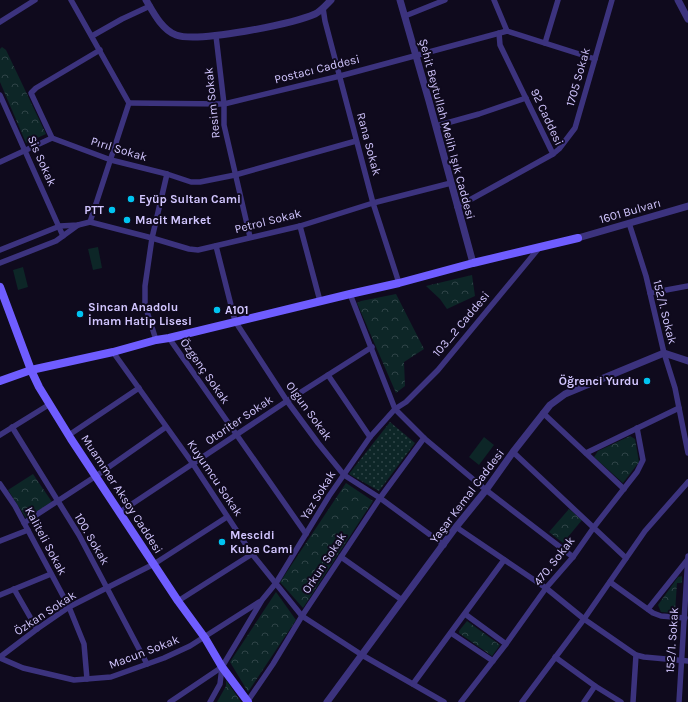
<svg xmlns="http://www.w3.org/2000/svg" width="688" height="702" viewBox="0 0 688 702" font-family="Karla,sans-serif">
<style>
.grass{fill:url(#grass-dots)}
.forest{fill:url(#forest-crowns)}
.pitch{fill:#0d2627}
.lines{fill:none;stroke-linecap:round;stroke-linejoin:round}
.minor{stroke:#3c337e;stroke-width:5.5}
.tertiary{stroke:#3c337e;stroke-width:7}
.secondary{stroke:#6f5dff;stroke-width:8}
.poi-dot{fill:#00c4f1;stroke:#0f0a1d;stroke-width:1.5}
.labels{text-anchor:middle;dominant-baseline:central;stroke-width:4;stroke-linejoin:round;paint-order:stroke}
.street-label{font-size:12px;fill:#d2c6ff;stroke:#0f0a1d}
.poi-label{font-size:12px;font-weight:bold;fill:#d2c6ff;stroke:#0f0a1d;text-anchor:start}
</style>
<defs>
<pattern id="grass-dots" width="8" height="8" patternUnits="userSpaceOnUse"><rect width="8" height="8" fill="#0d2627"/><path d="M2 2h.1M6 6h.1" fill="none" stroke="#2f4447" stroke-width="1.8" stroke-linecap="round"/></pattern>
<pattern id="forest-crowns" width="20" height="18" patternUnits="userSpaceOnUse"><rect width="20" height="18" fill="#0d2627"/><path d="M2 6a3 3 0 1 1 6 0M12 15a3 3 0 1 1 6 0" fill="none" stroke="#2f4447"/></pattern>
</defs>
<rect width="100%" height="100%" fill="#0f0a1d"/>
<path class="grass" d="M390,422L415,443L379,491L349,474Z"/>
<g class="forest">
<path d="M2,47L6,50L46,134L26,143L0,82V49Z"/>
<path d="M472,275L475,296L447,309L440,299L426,286Z"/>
<path d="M396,294L424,349L404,362L405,386L396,393L357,303L361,301Z"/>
<path d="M630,436L635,439L639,462L623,483L594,457L598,451Z"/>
<path d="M33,474L52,502L26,518L8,490Z"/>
<path d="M346,483L373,501L303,608L280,582Z"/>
<path d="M569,509L582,520L563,543L549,532Z"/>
<path d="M682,576V583H677L675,612L672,613L661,612L658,605L678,577Z"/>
<path d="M276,592L296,620L248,692L230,662Z"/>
<path d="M467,621L500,645L492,656L459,633V631Z"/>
<path d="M226,680L241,702H217L226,686Z"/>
</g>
<g class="pitch">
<path d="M98,247L102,268L93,270L88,249Z"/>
<path d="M23,267L28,287L18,290L13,270Z"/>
<path d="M484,437L494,445L479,465L469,457Z"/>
</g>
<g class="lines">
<g class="minor">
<path d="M71,0L129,103L90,222"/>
<path d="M494,0L507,31"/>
<path d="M323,8L325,21L373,203L399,283"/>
<path d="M405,16L445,0"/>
<path d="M0,22L35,0"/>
<path d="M92,36L122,19L150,6"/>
<path d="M216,36L224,104V125L250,237"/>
<path d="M545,43L558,0"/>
<path d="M0,95L63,236"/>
<path d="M129,103L224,104L340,76L507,31L595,59"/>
<path d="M436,126L479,114L526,98"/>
<path d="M52,138L31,93L36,88L100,50"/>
<path d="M553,154L559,149L575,128L612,0"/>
<path d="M0,162L52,138L111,160L167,174L191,182H200L235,175L356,141"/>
<path d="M457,207L553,154L500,45L499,33"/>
<path d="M629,223L646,276L664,353L675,388L688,453"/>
<path d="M300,226L320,301"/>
<path d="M216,246L235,321L287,401L318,443L344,475L380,498L444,545"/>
<path d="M0,250L60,226L78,225L90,222L152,238L189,249L198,250L300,226L373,203L451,183"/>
<path d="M0,263L56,241L78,225"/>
<path d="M650,293L688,286"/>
<path d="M350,294L395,409L424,438L486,490L573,557"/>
<path d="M169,338L306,534"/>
<path d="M156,340L145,305V286L152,238L167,174"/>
<path d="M113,352L193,464L252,554L302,616L362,655L444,702"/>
<path d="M328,375L370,437"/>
<path d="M543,413L624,489"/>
<path d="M12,427L79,535L147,664"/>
<path d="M0,435L50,404"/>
<path d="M69,435L139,388"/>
<path d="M513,452L626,558"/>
<path d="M586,453L679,408"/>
<path d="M0,484L15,506L69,607L84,644L87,679"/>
<path d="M120,512L287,401L372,347"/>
<path d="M24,523L96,476L166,427"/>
<path d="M456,527L546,588L584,619L636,655L644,657L688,661"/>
<path d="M0,541L28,530"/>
<path d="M341,557L402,600"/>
<path d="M610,582L653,613L661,616L685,618"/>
<path d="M14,589L37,629"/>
<path d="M0,595L51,574"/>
<path d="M178,601L252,554"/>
<path d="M648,609L688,559"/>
<path d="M465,614L506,644"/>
<path d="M451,633L493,661"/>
<path d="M0,657L37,629L69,607L154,564L227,517"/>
<path d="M555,657L595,686L621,702"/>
<path d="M0,658L23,668L74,680L111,677L164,658L190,646L259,602"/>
<path d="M413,684L504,560"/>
<path d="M170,702L222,667"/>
<path d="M210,702L220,684L222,667L262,600L276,583L329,496L370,437L395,409L406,402L438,370L539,248"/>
<path d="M247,702L273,664L302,616L380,498L424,438"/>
<path d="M461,702L506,644L546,588L573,557L594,527L637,472L643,460L637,428"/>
<path d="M522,702L584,619L645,531L688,482"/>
<path d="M584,702L595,686"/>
<path d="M633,702L636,655"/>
<path d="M679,702L688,556"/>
</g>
<g class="tertiary">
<path d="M146,0C153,12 162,30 176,35C198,43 292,24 315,14C321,11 326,5 331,0"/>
<path d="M400,0L429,101L473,263"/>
<path d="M678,0L688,19"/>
<path d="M578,238L688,206"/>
<path d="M327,702L456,527L486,490L513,452L550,405L565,394L664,353L688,361"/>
</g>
<g class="secondary">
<path d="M0,287L31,370L39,387L71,439L178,601L205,638L222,667L248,702"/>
<path d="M0,381L31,370L113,352L156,340L169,338L350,294L399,283L473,263L578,238"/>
</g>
</g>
<g class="poi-dot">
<circle cx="131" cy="199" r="4"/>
<circle cx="112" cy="210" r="4"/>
<circle cx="127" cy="220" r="4"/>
<circle cx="217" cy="310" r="4"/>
<circle cx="80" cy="314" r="4"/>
<circle cx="647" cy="381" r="4"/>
<circle cx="222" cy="542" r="4"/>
</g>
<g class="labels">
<g class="street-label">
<text transform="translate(317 69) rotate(-14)">Postacı Caddesi</text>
<text transform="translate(578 77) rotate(-74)">1705 Sokak</text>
<text transform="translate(212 103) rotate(-96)">Resim Sokak</text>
<text transform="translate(547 117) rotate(65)">92 Caddesi</text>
<text transform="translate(447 129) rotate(75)">Şehit Beytullah Melih Işık Caddesi</text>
<text transform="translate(369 144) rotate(75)">Rana Sokak</text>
<text transform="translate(119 149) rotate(17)">Pırıl Sokak</text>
<text transform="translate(42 161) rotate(66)">Sis Sokak</text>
<text transform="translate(630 211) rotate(-16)">1601 Bulvarı</text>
<text transform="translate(268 221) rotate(-14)">Petrol Sokak</text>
<text transform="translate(665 312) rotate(76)">152/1. Sokak</text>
<text transform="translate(461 324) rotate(-50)">103_2 Caddesi</text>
<text transform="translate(205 371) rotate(55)">Özgenç Sokak</text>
<text transform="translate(309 411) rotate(54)">Olgun Sokak</text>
<text transform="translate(239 420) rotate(-34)">Otoriter Sokak</text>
<text transform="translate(215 478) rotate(56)">Kuyumcu Sokak</text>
<text transform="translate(122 494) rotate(57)">Muammer Aksoy Caddesi</text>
<text transform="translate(318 495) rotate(-58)">Yaz Sokak</text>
<text transform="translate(467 496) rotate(-53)">Yaşar Kemal Caddesi</text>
<text transform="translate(92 539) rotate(60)">100. Sokak</text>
<text transform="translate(46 541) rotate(62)">Kaliteli Sokak</text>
<text transform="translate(554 561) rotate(-52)">470. Sokak</text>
<text transform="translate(324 563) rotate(-57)">Orkun Sokak</text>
<text transform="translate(45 613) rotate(-33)">Özkan Sokak</text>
<text transform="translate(672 640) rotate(-86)">152/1. Sokak</text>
<text transform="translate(144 652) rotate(-21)">Macun Sokak</text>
</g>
<g class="poi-label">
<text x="139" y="199">Eyüp Sultan Cami</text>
<text x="104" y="210" text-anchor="end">PTT</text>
<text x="135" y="220">Macit Market</text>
<text x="88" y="307">Sincan Anadolu<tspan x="88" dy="14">İmam Hatip Lisesi</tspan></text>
<text x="225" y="310">A101</text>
<text x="639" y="381" text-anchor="end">Öğrenci Yurdu</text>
<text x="230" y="535">Mescidi<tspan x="230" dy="14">Kuba Cami</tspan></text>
</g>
</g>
</svg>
